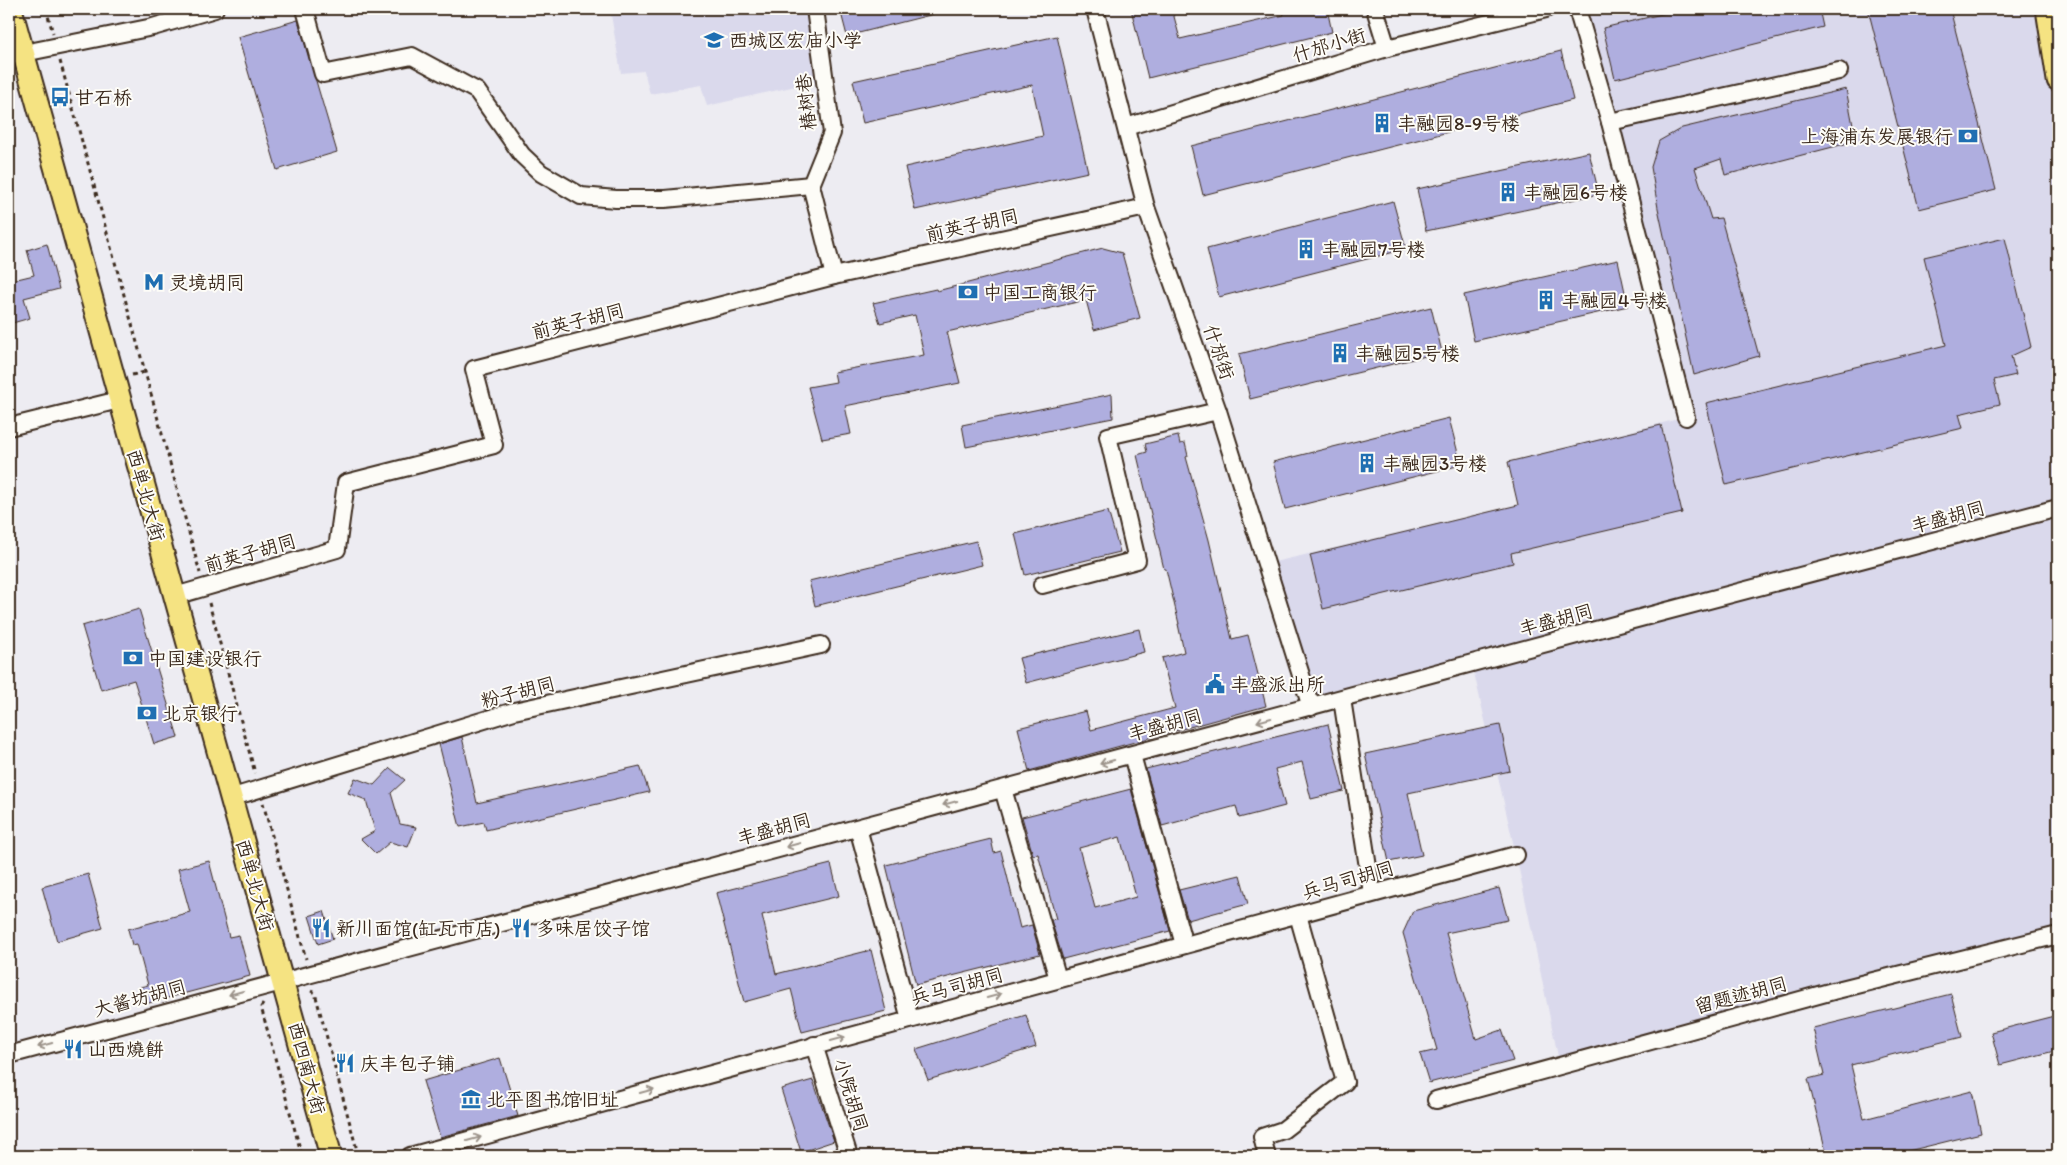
<svg xmlns="http://www.w3.org/2000/svg" width="2067" height="1165" viewBox="0 0 2067 1165" font-family="Itim,'LXGW WenKai TC',sans-serif">
<style>
.built{fill:#dad9ec}
.building{fill:#afaedf;stroke:#3b2a1e;fill-rule:evenodd}
.lines{fill:none;stroke-linecap:round;stroke-linejoin:round}
.minor-casing{stroke:#3b2a1e;stroke-width:20}
.major-casing{stroke:#3b2a1e;stroke-width:25}
.path{stroke:#3b2a1e;stroke-width:3;stroke-dasharray:4 4;stroke-linecap:butt}
.minor{stroke:#fdfcf7;stroke-width:16}
.major{stroke:#f5e382;stroke-width:21}
.oneway{stroke:#9c938a}
.labels{text-anchor:middle;dominant-baseline:central;stroke-width:4;stroke-linejoin:round;paint-order:stroke}
.poi-label{font-size:19px;fill:#3b2a1e;stroke:#fdfcf7;text-anchor:start}
.street-label{font-size:19px;fill:#3b2a1e;stroke:#fdfcf7}
</style>
<rect width="100%" height="100%" fill="#edecf2"/>
<filter id="ink" filterUnits="userSpaceOnUse"><feTurbulence type="fractalNoise" baseFrequency=".02" numOctaves="2"/><feDisplacementMap in="SourceGraphic" scale="10" xChannelSelector="R" yChannelSelector="G"/><feConvolveMatrix kernelMatrix="1 2 1 2 8 2 1 2 1" color-interpolation-filters="sRGB"/></filter>
<g filter="url(#ink)">
<g class="built">
<path d="M610,9H807L818,81L707,106L701,85L650,94L644,71L621,73Z"/>
<path d="M1577,9H2058V937L1560,1066L1516,855L1472,664L1311,707L1266,564L1518,505L1510,462L1686,417Z"/>
</g>
<g class="building">
<path d="M840,9H933L934,14L847,36Z"/>
<path d="M1131,9H1172L1180,39L1284,15L1282,9H1327L1332,32L1148,78Z"/>
<path d="M1683,9H1819L1823,27L1615,79L1603,28Z"/>
<path d="M1868,9H1950L1996,190L1919,209Z"/>
<path d="M298,20L337,152L277,170L238,37Z"/>
<path d="M1057,36L1088,172L915,210L905,167L1043,136L1032,85L863,123L853,81Z"/>
<path d="M1561,51L1573,100L1203,195L1191,146Z"/>
<path d="M1846,89L1856,141L1725,175L1721,159L1695,168L1711,219L1721,218L1759,356L1694,375L1658,208L1651,167L1659,141L1682,128Z"/>
<path d="M1589,152L1599,194L1426,231L1417,189Z"/>
<path d="M1393,201L1406,249L1219,297L1207,249Z"/>
<path d="M2005,238L2031,347L2011,356L2016,375L1994,380L2000,404L1959,414L1963,428L1726,485L1706,403L1946,345L1924,257Z"/>
<path d="M47,244L59,289L24,298L30,318L9,324V281L34,275L27,250Z"/>
<path d="M1103,248L1122,253L1140,318L1094,330L1086,300L947,332L960,383L845,406L851,434L822,439L808,387L836,382L834,372L924,355L915,315L880,323L873,303L936,289L937,291Z"/>
<path d="M1618,260L1628,306L1474,341L1464,295Z"/>
<path d="M1431,307L1442,352L1250,399L1239,354Z"/>
<path d="M1112,394L1113,418L966,447L962,425Z"/>
<path d="M1449,418L1461,465L1285,509L1273,462Z"/>
<path d="M1661,425L1682,513L1511,553L1513,563L1323,609L1310,555L1518,505L1508,462Z"/>
<path d="M1178,436L1180,444L1185,443L1188,456L1186,457L1209,540L1232,639L1248,635L1266,706L1029,771L1018,728L1086,711L1091,730L1175,708L1162,658L1184,652L1178,624H1179L1166,569H1164L1137,455L1147,452L1145,444Z"/>
<path d="M1108,511L1120,552L1025,575L1015,534Z"/>
<path d="M976,541L982,565L815,606L809,581Z"/>
<path d="M139,609L178,737L154,744L134,680L101,690L82,626Z"/>
<path d="M1139,629L1144,652L1026,683L1019,658Z"/>
<path d="M1328,724L1344,791L1311,799L1302,762L1275,769L1285,806L1239,818L1236,806L1162,826L1146,769Z"/>
<path d="M1500,725L1510,771L1408,793L1422,855L1389,862L1365,754Z"/>
<path d="M462,737L477,803L640,766L649,792L486,830L484,822L460,827L439,744Z"/>
<path d="M390,768L405,780L391,793L400,824L416,827L408,847L390,842L376,854L361,839L375,831L366,800L348,793L355,778L374,785Z"/>
<path d="M1131,789L1170,931L1063,959L1051,920L1056,919L1038,854L1033,855L1022,817ZM1120,837L1136,897L1095,908L1079,848Z"/>
<path d="M991,839L994,853L1001,851L1020,928L1032,925L1040,954L916,985L886,865Z"/>
<path d="M209,861L229,937L239,935L250,976L145,1004L140,987L148,985L137,944L132,945L128,929L190,912L178,869Z"/>
<path d="M831,864L839,896L762,915L776,974L871,950L886,1011L802,1032L791,989L744,1002L716,893Z"/>
<path d="M88,874L103,928L57,941L42,887Z"/>
<path d="M1240,875L1248,904L1188,920L1179,890Z"/>
<path d="M1499,888L1508,920L1446,933L1476,1039L1502,1030L1513,1061L1429,1083L1420,1054L1437,1050L1403,933L1413,911Z"/>
<path d="M324,911L333,939L318,944L309,916Z"/>
<path d="M1951,994L1962,1037L1851,1065L1864,1119L1972,1091L1981,1133L1888,1156H1827L1808,1079L1824,1075L1813,1028Z"/>
<path d="M1026,1015L1036,1047L928,1080L916,1049Z"/>
<path d="M2058,1015V1050L2000,1065L1991,1032Z"/>
<path d="M500,1058L518,1116L440,1137L423,1081Z"/>
<path d="M813,1080L834,1141L801,1152L781,1089Z"/>
</g>
<g class="lines">
<defs>
<g id="minor">
<path d="M305,9L323,74L412,56L477,91L522,155L541,173L581,196L616,199H665L811,185"/>
<path d="M815,9L832,133L811,185L834,276"/>
<path d="M1095,9L1146,207L1218,411L1311,707"/>
<path d="M1375,9L1387,48"/>
<path d="M1577,9L1610,122L1686,417"/>
<path d="M9,56L153,27L215,9"/>
<path d="M1610,122L1839,71"/>
<path d="M1126,127L1387,48L1546,9"/>
<path d="M9,427L119,400"/>
<path d="M1042,585L1137,560L1108,436L1218,411"/>
<path d="M175,596L337,549L346,483L494,445L474,369L834,276L1146,207"/>
<path d="M1342,699L1372,893"/>
<path d="M1132,755L1184,945"/>
<path d="M1003,789L1058,979"/>
<path d="M230,798L514,711L821,645"/>
<path d="M858,828L910,1019"/>
<path d="M814,1045L849,1156"/>
<path d="M9,1055L1644,617L2058,508"/>
<path d="M1436,1100L1833,991L2058,935"/>
<path d="M410,1156L1516,855"/>
<path d="M1267,1156L1262,1137L1283,1130L1345,1082L1298,915"/>
</g>
<g id="major">
<path d="M11,9L331,1156"/>
<path d="M2047,9L2058,80"/>
</g>
</defs>
<use href="#minor" class="minor-casing"/>
<use href="#major" class="major-casing"/>
<g class="path">
<path d="M46,9L53,33"/>
<path d="M60,61L200,573"/>
<path d="M132,375L145,372"/>
<path d="M209,603L255,773"/>
<path d="M263,803L306,959"/>
<path d="M311,991L315,993L358,1154L356,1156"/>
<path d="M263,1004L261,1007L302,1156"/>
</g>
<use href="#minor" class="minor"/>
<use href="#major" class="major"/>
</g>
<defs><path id="oneway-shaft" d="M-6 0H5M1.5-3L5.5 0L1.5 3" fill="none" stroke-width="1.6" stroke-linecap="round" stroke-linejoin="round" transform="scale(1.25)"/></defs>
<g class="oneway">
<use href="#oneway-shaft" transform="translate(1264 720) rotate(165)"/>
<use href="#oneway-shaft" transform="translate(1107 762) rotate(165)"/>
<use href="#oneway-shaft" transform="translate(950 803) rotate(165)"/>
<use href="#oneway-shaft" transform="translate(793 845) rotate(165)"/>
<use href="#oneway-shaft" transform="translate(236 993) rotate(165)"/>
<use href="#oneway-shaft" transform="translate(994 996) rotate(-15)"/>
<use href="#oneway-shaft" transform="translate(838 1039) rotate(-15)"/>
<use href="#oneway-shaft" transform="translate(45 1045) rotate(165)"/>
<use href="#oneway-shaft" transform="translate(647 1091) rotate(-15)"/>
<use href="#oneway-shaft" transform="translate(474 1139) rotate(-15)"/>
</g>
</g>
<defs>
<symbol id="school-bare" viewBox="-9 -9 18 18"><path d="M0-5L7-2L0 1L-7-2ZM-4 1L0 2.5L4 1V4Q0 6-4 4Z" fill="#1f6fb2" stroke="#fdfcf7" stroke-width="2.5" paint-order="stroke"/></symbol>
<symbol id="bus-bare" viewBox="-9 -9 18 18"><path d="M-5-6H5V4H4V6H2V4H-2V6H-4V4H-5ZM-3.5-4V0h7V-4ZM-3.5 1.2v1.5H-2V1.2ZM2 1.2v1.5H3.5V1.2Z" fill="#1f6fb2" stroke="#fdfcf7" stroke-width="2.5" paint-order="stroke"/></symbol>
<symbol id="building-bare" viewBox="-9 -9 18 18"><path d="M-4-6H4V6H1V3H-1V6H-4ZM-2.5-4.3h1.7v1.8h-1.7ZM.8-4.3h1.7v1.8H.8ZM-2.5-1h1.7V.8h-1.7ZM.8-1h1.7V.8H.8Z" fill="#1f6fb2" stroke="#fdfcf7" stroke-width="2.5" paint-order="stroke"/></symbol>
<symbol id="bank-bare" viewBox="-9 -9 18 18"><path d="M-6-4H6V4H-6ZM0-2.3a2.3 2.3 0 1 0 0 4.6a2.3 2.3 0 1 0 0-4.6Z" fill="#1f6fb2" stroke="#fdfcf7" stroke-width="2.5" paint-order="stroke"/></symbol>
<symbol id="metro-bare" viewBox="-9 -9 18 18"><path d="M-5.5 5V-5H-3L0 0L3-5H5.5V5H3V-.5L0 4L-3-.5V5Z" fill="#1f6fb2" stroke="#fdfcf7" stroke-width="2.5" paint-order="stroke"/></symbol>
<symbol id="civic-bare" viewBox="-9 -9 18 18"><path d="M-.6-6.5H3V-4.5H.6V-3L4-1V1h2V6H-6V1h2V-1L-.6-3ZM-1.2 2.5V6h2.4V2.5Z" fill="#1f6fb2" stroke="#fdfcf7" stroke-width="2.5" paint-order="stroke"/></symbol>
<symbol id="restaurant-bare" viewBox="-9 -9 18 18"><path d="M-5-6h1v4h1v-4h1v4h1v-4h1v5L-1.5 .5V6h-2V.5L-5-1ZM5-6V6H3V1.5H1.5Q1.5-4 5-6Z" fill="#1f6fb2" stroke="#fdfcf7" stroke-width="2.5" paint-order="stroke"/></symbol>
<symbol id="museum-bare" viewBox="-9 -9 18 18"><path d="M0-6L6-3V-2H-6V-3ZM-5-1h2V3h-2ZM-1-1h2V3h-2ZM3-1h2V3H3ZM-6 4H6V6H-6Z" fill="#1f6fb2" stroke="#fdfcf7" stroke-width="2.5" paint-order="stroke"/></symbol>
</defs>
<g fill-rule="evenodd">
<use href="#school-bare" x="700" y="26" width="28" height="28"/>
<use href="#bus-bare" x="46" y="83" width="28" height="28"/>
<use href="#building-bare" x="1368" y="109" width="28" height="28"/>
<use href="#bank-bare" x="1954" y="122" width="28" height="28"/>
<use href="#building-bare" x="1494" y="178" width="28" height="28"/>
<use href="#building-bare" x="1292" y="235" width="28" height="28"/>
<use href="#metro-bare" x="140" y="268" width="28" height="28"/>
<use href="#bank-bare" x="954" y="278" width="28" height="28"/>
<use href="#building-bare" x="1532" y="286" width="28" height="28"/>
<use href="#building-bare" x="1326" y="339" width="28" height="28"/>
<use href="#building-bare" x="1353" y="449" width="28" height="28"/>
<use href="#bank-bare" x="119" y="644" width="28" height="28"/>
<use href="#civic-bare" x="1201" y="670" width="28" height="28"/>
<use href="#bank-bare" x="133" y="699" width="28" height="28"/>
<use href="#restaurant-bare" x="307" y="914" width="28" height="28"/>
<use href="#restaurant-bare" x="507" y="914" width="28" height="28"/>
<use href="#restaurant-bare" x="59" y="1035" width="28" height="28"/>
<use href="#restaurant-bare" x="331" y="1049" width="28" height="28"/>
<use href="#museum-bare" x="457" y="1085" width="28" height="28"/>
</g>
<g class="labels">
<g class="poi-label">
<text x="729" y="40">西城区宏庙小学</text>
<text x="75" y="97">甘石桥</text>
<text x="1397" y="123">丰融园8-9号楼</text>
<text x="1953" y="136" text-anchor="end">上海浦东发展银行</text>
<text x="1523" y="192">丰融园6号楼</text>
<text x="1321" y="249">丰融园7号楼</text>
<text x="169" y="282">灵境胡同</text>
<text x="983" y="292">中国工商银行</text>
<text x="1561" y="300">丰融园4号楼</text>
<text x="1355" y="353">丰融园5号楼</text>
<text x="1382" y="463">丰融园3号楼</text>
<text x="148" y="658">中国建设银行</text>
<text x="1230" y="684">丰盛派出所</text>
<text x="162" y="713">北京银行</text>
<text x="336" y="928">新川面馆(缸瓦市店)</text>
<text x="536" y="928">多味居饺子馆</text>
<text x="88" y="1049">山西燒餅</text>
<text x="360" y="1063">庆丰包子铺</text>
<text x="486" y="1099">北平图书馆旧址</text>
</g>
<g class="street-label">
<text transform="translate(1329 45) rotate(-17)">什邡小街</text>
<text transform="translate(806 102) rotate(-96)">椿树巷</text>
<text transform="translate(972 225) rotate(-12)">前英子胡同</text>
<text transform="translate(578 321) rotate(-14)">前英子胡同</text>
<text transform="translate(1219 352) rotate(71)">什邡街</text>
<text transform="translate(146 495) rotate(74)">西单北大街</text>
<text transform="translate(1948 517) rotate(-15)">丰盛胡同</text>
<text transform="translate(250 553) rotate(-16)">前英子胡同</text>
<text transform="translate(1556 620) rotate(-15)">丰盛胡同</text>
<text transform="translate(518 692) rotate(-14)">粉子胡同</text>
<text transform="translate(1165 725) rotate(-15)">丰盛胡同</text>
<text transform="translate(774 829) rotate(-15)">丰盛胡同</text>
<text transform="translate(1348 880) rotate(-16)">兵马司胡同</text>
<text transform="translate(255 885) rotate(74)">西单北大街</text>
<text transform="translate(957 986) rotate(-15)">兵马司胡同</text>
<text transform="translate(1741 995) rotate(-15)">留题迹胡同</text>
<text transform="translate(140 998) rotate(-15)">大酱坊胡同</text>
<text transform="translate(307 1068) rotate(75)">西四南大街</text>
<text transform="translate(851 1095) rotate(73)">小院胡同</text>
</g>
</g>
<rect width="2067" height="1165" fill="none" stroke="#fdfcf7" stroke-width="30"/>
<rect x="15" y="15" width="2037" height="1135" fill="none" stroke="#3b2a1e" stroke-width="2" filter="url(#ink)"/>
</svg>
